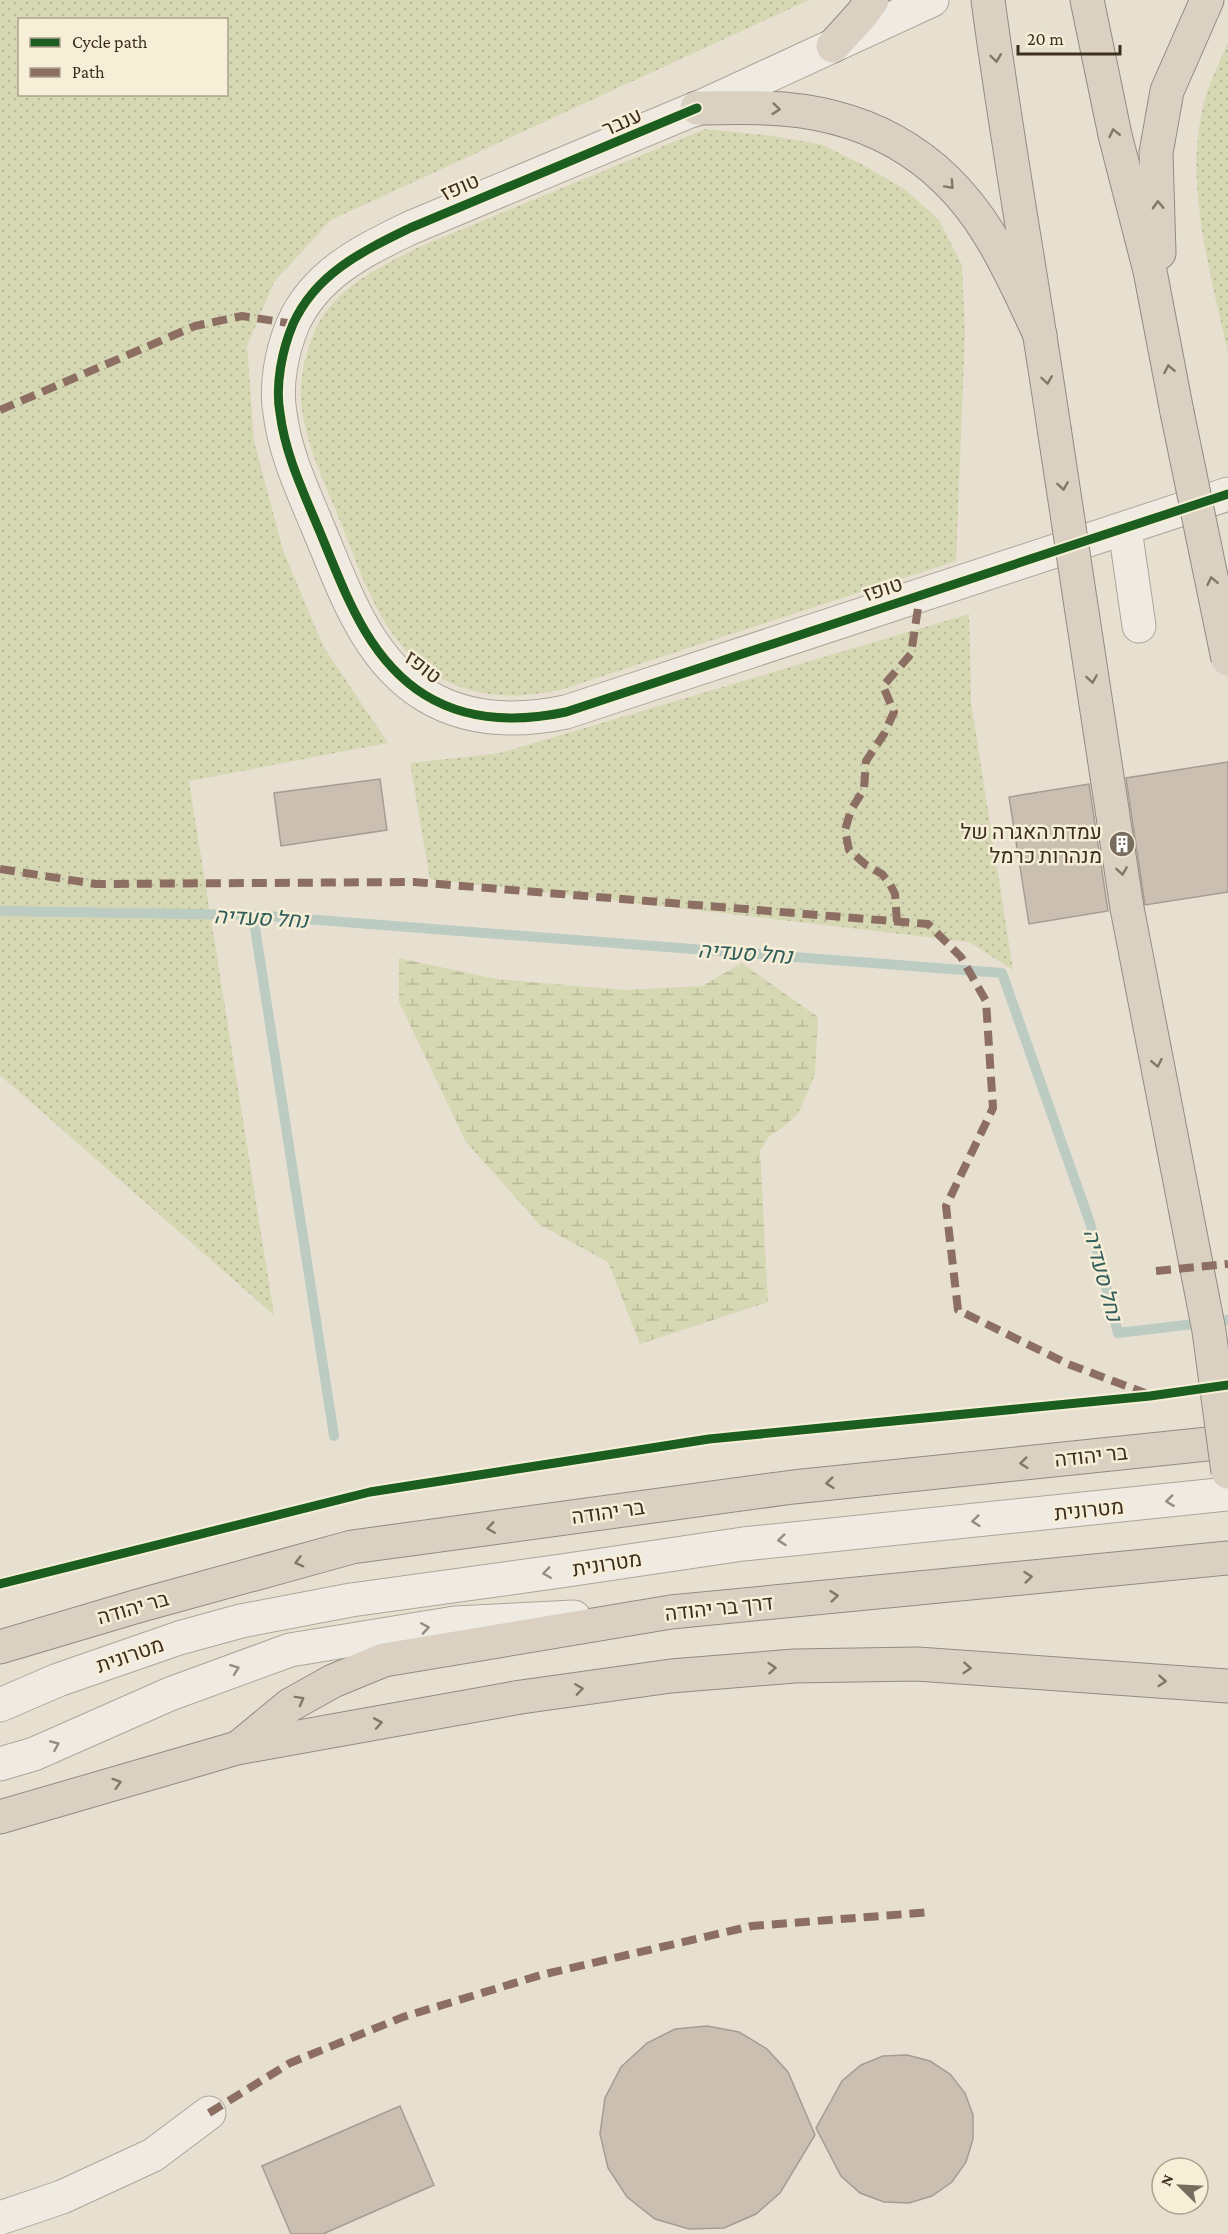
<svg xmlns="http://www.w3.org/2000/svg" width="1228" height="2234" viewBox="0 0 1228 2234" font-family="'Crimson Pro',Heebo,serif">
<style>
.grass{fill:url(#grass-dots);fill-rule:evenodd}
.wetland{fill:url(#wetland-marsh)}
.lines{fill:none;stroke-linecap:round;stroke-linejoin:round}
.stream{stroke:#bcccc2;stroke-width:10}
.building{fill:#cbbfb2;stroke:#a89c90;stroke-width:1.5}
.minor-casing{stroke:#ada599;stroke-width:35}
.highway-casing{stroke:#928b80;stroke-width:35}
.minor{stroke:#efebe3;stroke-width:33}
.highway{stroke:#dad1c2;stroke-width:33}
.highway-bridge-casing{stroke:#928b80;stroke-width:35;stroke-linecap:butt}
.highway-bridge{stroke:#dad1c2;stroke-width:33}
.quiet{stroke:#8d6e63;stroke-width:8;stroke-dasharray:15 8;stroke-linecap:butt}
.cycleway-casing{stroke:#f7eed8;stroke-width:13}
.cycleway{stroke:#1b5e20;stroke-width:9}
.oneway{stroke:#847769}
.oneway2{stroke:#968c82}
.labels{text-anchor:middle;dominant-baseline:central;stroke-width:5;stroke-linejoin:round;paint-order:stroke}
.street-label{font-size:21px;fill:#3d2e20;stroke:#f7eed8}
.poi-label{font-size:21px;fill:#3d2e20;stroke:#f7eed8;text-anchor:end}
.water-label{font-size:22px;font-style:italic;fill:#2f5d5a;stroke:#f7eed8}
</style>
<defs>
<pattern id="grass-dots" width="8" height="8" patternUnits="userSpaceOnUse" patternTransform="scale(1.5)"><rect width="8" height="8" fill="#d6d7b3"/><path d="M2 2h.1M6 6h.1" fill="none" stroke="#b9b99a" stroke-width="1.8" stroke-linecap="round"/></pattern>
<pattern id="wetland-marsh" width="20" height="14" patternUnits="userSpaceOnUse" patternTransform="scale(1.5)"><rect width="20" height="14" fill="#d6d7b3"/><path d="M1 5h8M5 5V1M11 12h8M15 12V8" fill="none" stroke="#b9b99a"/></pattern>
</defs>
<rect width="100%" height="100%" fill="#e7e0d1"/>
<g class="grass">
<path d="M0,0H809L331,220L274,282L247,346L254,441L283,550L323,646L388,743L189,781L274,1315L0,1075ZM20,20H226V94H20Z"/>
<path d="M1228,42V353C1211,275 1183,181 1204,103C1209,82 1220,62 1228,42Z"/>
<path d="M705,129L773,136L823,145L863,165L906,190L939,220L962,265L965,333L956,561L560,690C519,699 475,699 437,676C381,643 360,570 337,513C323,480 307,446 302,410C298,386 304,358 313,335C331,289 378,268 419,247Z"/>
<path d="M969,614L971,702L1013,970L969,942L430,879L410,763L500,753Z"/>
</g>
<path class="wetland" d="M399,958L496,979L625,990L702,986L742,963L818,1017L815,1075L798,1114L783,1127L769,1136L760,1151L768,1302L640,1344L608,1262L540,1225L466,1142L399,1002Z"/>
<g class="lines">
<g class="stream">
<path d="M0,911L253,915L1002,973L1090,1223L1118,1333L1228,1320"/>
<path d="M253,915L334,1436"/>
</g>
</g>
<g class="building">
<path d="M1228,762V892L1145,905L1126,778Z"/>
<path d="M380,779L387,830L281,846L274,793Z"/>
<path d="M1089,784L1108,911L1029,924L1009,797Z"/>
<path d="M707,2026L739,2032L767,2049L788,2072L815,2135L780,2193L756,2214L724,2228L689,2229L655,2219L627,2197L608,2168L600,2134L605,2098L621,2067L647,2043L675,2029Z"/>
<path d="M907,2055L930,2061L950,2074L965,2093L973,2115V2139L966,2162L952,2182L932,2196L909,2203L884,2202L860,2193L841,2176L816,2128L842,2081L861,2065L883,2056Z"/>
<path d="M400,2106L434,2185L323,2234H291L262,2166Z"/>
</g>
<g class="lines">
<defs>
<g id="minor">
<path d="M697,108L410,228C363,251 316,273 293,324C282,350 275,385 280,413C285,453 302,489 317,525C343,586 365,658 425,695C467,721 518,722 566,712L1228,494"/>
<path d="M694,110L932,0"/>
<path d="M1125,529L1139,626"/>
<path d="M0,1705L58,1680L179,1638L241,1621L351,1600L561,1571L743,1544L1228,1494"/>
<path d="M0,1764L34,1754L170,1694L290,1650L455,1623L574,1617"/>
<path d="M0,2218L62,2197L153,2155L209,2113"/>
</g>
<g id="highway">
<path d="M988,0C1007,143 1033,285 1054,428"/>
<path d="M1087,0L1115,135L1150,271L1177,412"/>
<path d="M833,46L862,14L872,0"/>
<path d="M697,108C719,108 742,107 765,108C861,111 938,151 989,234C1009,266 1024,301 1040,335"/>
<path d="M1159,253L1156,153L1167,91L1207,0"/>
<path d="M0,1647L138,1606L352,1547L793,1487L1228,1442"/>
<path d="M239,1747L290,1705L333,1681L384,1660L671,1612L1228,1558"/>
<path d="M0,1817L237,1748L521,1697L671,1676L794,1666L917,1664L1228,1686"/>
</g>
</defs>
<use href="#minor" class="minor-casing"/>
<use href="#highway" class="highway-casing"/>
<use href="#minor" class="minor"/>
<use href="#highway" class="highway"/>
<defs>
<g id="highway-bridge">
<path d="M1177,412L1228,659"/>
<path d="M1054,428L1127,908L1209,1331L1228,1472"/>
</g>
</defs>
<use href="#highway-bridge" class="highway-bridge-casing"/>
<use href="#highway-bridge" class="highway-bridge"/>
<g class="quiet">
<path d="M0,410L195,326L242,316L294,324"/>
<path d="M0,869L96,884L414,882L928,924L961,957L986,1001L993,1108L946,1206L958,1310L1068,1364L1145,1393"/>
<path d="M897,922L895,894L890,884L882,874L866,865L849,850L845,830L851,810L864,789L866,761L884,734L894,712L883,686L911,654L920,595"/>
<path d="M1156,1271L1228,1264"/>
<path d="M209,2113L290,2063L403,2017L541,1975L752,1926L932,1912"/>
</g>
<defs>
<g id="cycleway">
<path d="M697,108L410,228C363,251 316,273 293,324C282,350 275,385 280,413C285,453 302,489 317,525C343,586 365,658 425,695C467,721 518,722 566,712L1228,494"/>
<path d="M0,1584L370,1492L709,1439L1150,1396L1228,1385"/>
</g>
</defs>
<use href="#cycleway" class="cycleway-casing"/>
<use href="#cycleway" class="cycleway"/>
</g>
<defs><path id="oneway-chevron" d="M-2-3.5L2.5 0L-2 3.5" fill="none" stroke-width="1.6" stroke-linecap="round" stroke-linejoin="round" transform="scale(1.5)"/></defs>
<g class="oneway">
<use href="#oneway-chevron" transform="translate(996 58) rotate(82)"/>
<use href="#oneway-chevron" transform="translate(776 109) rotate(6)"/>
<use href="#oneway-chevron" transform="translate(1114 133) rotate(-103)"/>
<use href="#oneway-chevron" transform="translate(950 185) rotate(47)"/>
<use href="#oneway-chevron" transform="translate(1158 205) rotate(-92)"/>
<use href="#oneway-chevron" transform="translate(1169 369) rotate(-101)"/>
<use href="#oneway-chevron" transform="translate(1047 380) rotate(82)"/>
<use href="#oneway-chevron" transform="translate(1063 486) rotate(81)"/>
<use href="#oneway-chevron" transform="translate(1212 581) rotate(-102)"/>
<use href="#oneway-chevron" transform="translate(1092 679) rotate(81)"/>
<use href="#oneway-chevron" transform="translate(1122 871) rotate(81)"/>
<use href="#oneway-chevron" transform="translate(1157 1063) rotate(79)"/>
<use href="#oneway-chevron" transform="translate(1024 1463) rotate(174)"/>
<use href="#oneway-chevron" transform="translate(830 1483) rotate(174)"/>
<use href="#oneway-chevron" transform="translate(491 1528) rotate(172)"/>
<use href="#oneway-chevron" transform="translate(299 1562) rotate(165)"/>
<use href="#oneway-chevron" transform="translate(1028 1577) rotate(-6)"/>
<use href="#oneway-chevron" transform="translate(834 1596) rotate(-6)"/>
<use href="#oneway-chevron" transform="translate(772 1668) rotate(-5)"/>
<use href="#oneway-chevron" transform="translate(967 1668) rotate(4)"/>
<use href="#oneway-chevron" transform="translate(1162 1681) rotate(4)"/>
<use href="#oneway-chevron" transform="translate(579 1689) rotate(-8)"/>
<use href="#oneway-chevron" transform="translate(300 1700) rotate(-29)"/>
<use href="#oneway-chevron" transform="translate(378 1723) rotate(-10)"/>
<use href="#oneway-chevron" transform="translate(117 1783) rotate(-16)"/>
</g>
<g class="oneway2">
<use href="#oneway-chevron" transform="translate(1170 1501) rotate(173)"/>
<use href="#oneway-chevron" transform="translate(976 1521) rotate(174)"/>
<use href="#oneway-chevron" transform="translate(782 1540) rotate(174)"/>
<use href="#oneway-chevron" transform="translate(547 1573) rotate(172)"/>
<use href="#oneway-chevron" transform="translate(425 1628) rotate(-9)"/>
<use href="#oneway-chevron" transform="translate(235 1669) rotate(-20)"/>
<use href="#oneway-chevron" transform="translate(55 1745) rotate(-23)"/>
</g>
<defs>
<symbol id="building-disc" viewBox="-11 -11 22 22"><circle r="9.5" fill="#786c5e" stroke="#f7eed8"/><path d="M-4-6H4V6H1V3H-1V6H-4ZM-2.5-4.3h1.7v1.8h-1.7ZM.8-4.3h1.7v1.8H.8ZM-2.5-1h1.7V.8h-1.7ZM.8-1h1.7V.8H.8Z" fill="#fff"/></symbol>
</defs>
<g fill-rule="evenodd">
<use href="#building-disc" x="1107" y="829" width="30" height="30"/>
</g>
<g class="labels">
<g class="street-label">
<text transform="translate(622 122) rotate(-24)">ענבר</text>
<text transform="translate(460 187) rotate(-23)">טופז</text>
<text transform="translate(883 589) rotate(-18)">טופז</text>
<text transform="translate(423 667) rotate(38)">טופז</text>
<text transform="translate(1091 1456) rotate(-6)">בר יהודה</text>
<text transform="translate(1089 1510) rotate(-6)">מטרונית</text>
<text transform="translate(608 1512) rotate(-8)">בר יהודה</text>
<text transform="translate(607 1564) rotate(-9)">מטרונית</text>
<text transform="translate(133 1608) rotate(-16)">בר יהודה</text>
<text transform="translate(719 1608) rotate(-6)">דרך בר יהודה</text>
<text transform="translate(130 1655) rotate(-19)">מטרונית</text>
</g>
<g class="poi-label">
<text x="1102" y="832">עמדת האגרה של<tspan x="1102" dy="24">מנהרות כרמל</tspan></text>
</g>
<g class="water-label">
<text transform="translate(261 918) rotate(3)">נחל סעדיה</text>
<text transform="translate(745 953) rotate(4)">נחל סעדיה</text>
<text transform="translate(1103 1275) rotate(75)">נחל סעדיה</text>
</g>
</g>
<rect x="18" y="18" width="210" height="78" fill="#f7eed8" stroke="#ada18e" stroke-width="1.5"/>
<rect x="30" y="38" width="30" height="9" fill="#1b5e20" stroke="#ada18e" stroke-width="1.5"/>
<text x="72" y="48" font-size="18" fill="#3d2e20">Cycle path</text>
<rect x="30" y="68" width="30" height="9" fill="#8d6e63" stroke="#ada18e" stroke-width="1.5"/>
<text x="72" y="78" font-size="18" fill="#3d2e20">Path</text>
<g transform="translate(1180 2186) rotate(294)"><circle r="28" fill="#f7eed8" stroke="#ada18e" stroke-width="1.5"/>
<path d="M0-4.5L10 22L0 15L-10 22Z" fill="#786c5e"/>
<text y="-9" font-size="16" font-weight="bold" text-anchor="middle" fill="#3d2e20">N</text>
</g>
<path d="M1018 45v9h102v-9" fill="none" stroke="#3d2e20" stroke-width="3"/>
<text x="1027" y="45" font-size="18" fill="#3d2e20" stroke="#f7eed8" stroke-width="4.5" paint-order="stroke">20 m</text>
</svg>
